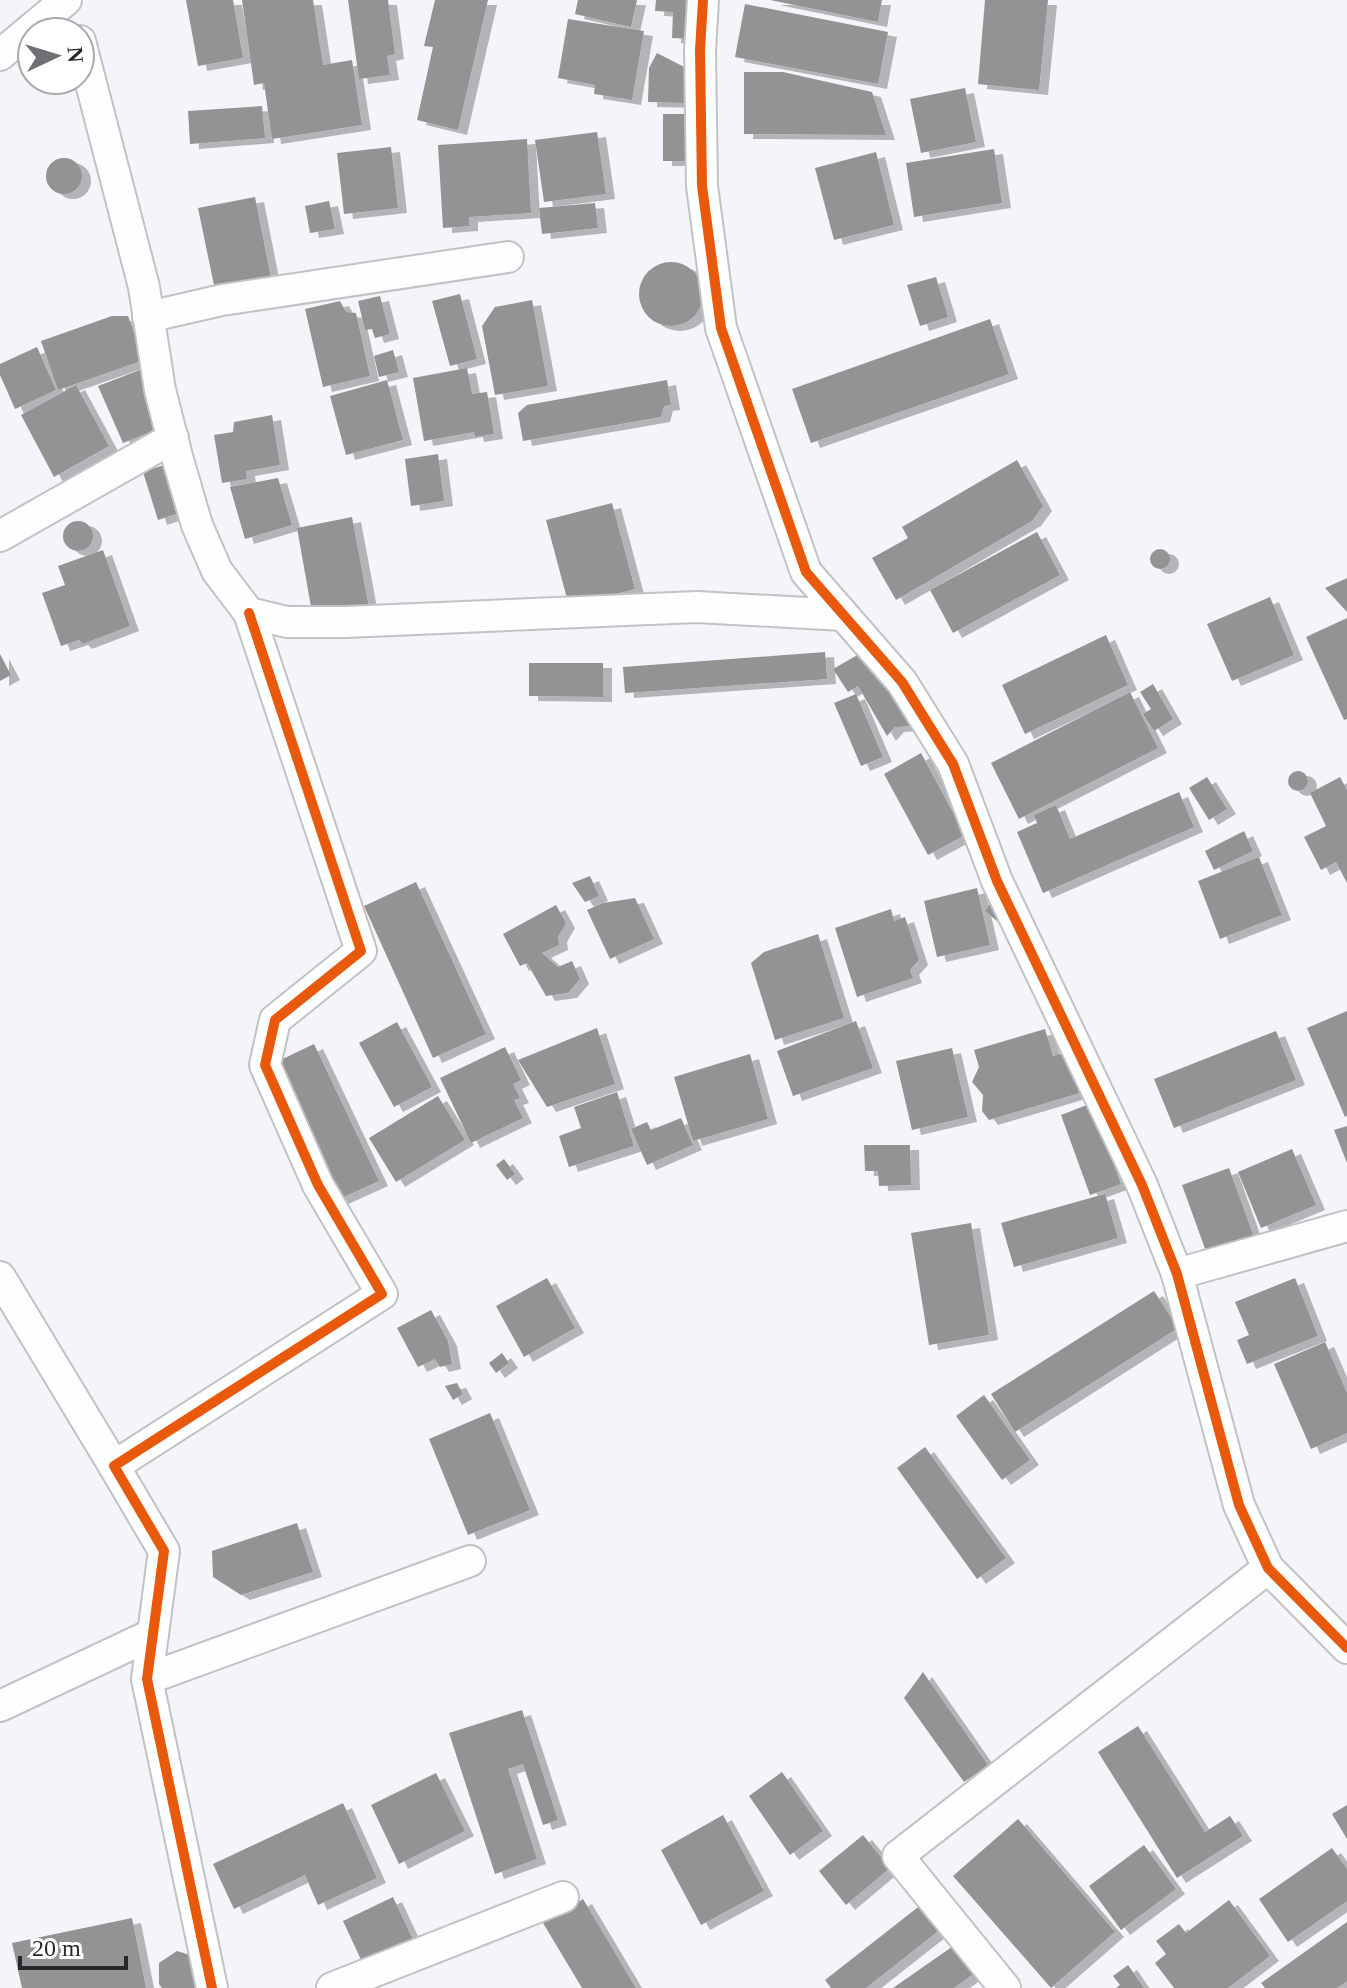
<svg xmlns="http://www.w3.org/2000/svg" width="1347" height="1988" viewBox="0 0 1347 1988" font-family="'Times New Roman',serif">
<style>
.building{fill:#939394;filter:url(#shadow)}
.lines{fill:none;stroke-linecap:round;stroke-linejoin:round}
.minor-casing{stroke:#c2c2c6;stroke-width:34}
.minor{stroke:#fdfefe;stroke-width:30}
.cycleway-casing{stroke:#fff;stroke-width:15}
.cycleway{stroke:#e8590c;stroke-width:10}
</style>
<defs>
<filter id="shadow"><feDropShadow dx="9" dy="5" stdDeviation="0" flood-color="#0004"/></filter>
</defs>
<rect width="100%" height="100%" fill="#f4f5fa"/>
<g class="building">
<path d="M186,0H233L243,58L198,66Z"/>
<path d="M242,0H313L323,65L352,60L362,125L272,139L264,83L254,85Z"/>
<path d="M348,0H388L395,54L387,56L390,75L359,79Z"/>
<path d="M435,0H488L458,130L417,120L433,47L424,46Z"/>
<path d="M578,0H637L631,27L575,14Z"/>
<path d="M656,0H695L692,39L672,38L673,12L655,11Z"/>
<path d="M770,0H882L878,22Z"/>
<path d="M985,0H1048L1039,90L978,84Z"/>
<path d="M745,4L888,32L878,84L735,57Z"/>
<path d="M568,19L644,31L632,100L594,94L595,85L558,78Z"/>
<path d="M657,53L688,69L687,103L648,102L649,68Z"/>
<path d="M744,72H783L872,92L886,135L744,134Z"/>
<path d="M965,88L976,142L921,153L910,99Z"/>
<path d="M262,106L265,138L190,144L188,111Z"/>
<rect x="663" y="114" width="24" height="47"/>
<path d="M597,132L606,194L544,202L535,140Z"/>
<path d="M527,139L531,213L469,217V226L443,228L438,145Z"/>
<path d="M391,147L398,208L344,214L337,153Z"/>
<path d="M994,149L1002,203L914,217L906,163Z"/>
<path d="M876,152L894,225L834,240L815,168Z"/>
<circle cx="64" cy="176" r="18"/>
<path d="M255,197L271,278L215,290L198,208Z"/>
<path d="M329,201L335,229L310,233L305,206Z"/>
<path d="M595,203L598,228L542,234L539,208Z"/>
<circle cx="671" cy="294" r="32"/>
<path d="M936,277L948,317L920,326L907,285Z"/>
<path d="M460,294L477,359L450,366L432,301Z"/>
<path d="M380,296L390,334L375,338L372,329L365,330L358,301Z"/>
<path d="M532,300L548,386L495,395L482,326L495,307Z"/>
<path d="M340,301L346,312L356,313L370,376L323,387L305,309Z"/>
<path d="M112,316H128L144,360L58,390L41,341Z"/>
<path d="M990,319L1009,374L811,443L792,389Z"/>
<path d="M37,347L56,390L15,409L0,375V364Z"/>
<path d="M393,350L399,372L379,377L374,356Z"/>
<path d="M145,368L166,426L123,443L98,386Z"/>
<path d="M467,368L472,394L487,392L494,434L475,437L474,432L424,441L413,378Z"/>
<path d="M387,380L403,440L346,455L330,396Z"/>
<path d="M667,380L671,405L664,406L661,417L523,441L518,413L527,405Z"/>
<path d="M76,385L109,446L54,477L21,415Z"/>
<path d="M272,415L280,465L246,471L247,479L222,483L214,435L233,432L234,422Z"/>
<path d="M438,454L444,501L411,506L405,459Z"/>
<path d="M1017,460L1043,506L1032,521L896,600L872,558L908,538L902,527Z"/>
<path d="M173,462L188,510L158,520L143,472Z"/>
<path d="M278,478L292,525L245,539L230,487Z"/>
<path d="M612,503L635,589L569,606L546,520Z"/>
<path d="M352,517L369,608L313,618L297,528Z"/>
<circle cx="78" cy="536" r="15"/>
<path d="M1037,532L1060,575L953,633L930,590Z"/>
<circle cx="1160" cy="559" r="10"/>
<path d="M103,550L130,626L83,644L79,640L61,646L42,593L65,585L58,566Z"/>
<path d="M1347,578V612L1325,588Z"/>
<path d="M1270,597L1294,655L1232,681L1207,624Z"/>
<path d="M1347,618V719L1344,720L1306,637Z"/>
<path d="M1106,635L1128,685L1025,734L1002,685Z"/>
<path d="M868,649L912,726L895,727L887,736L858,686L848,692L833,669Z"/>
<path d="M825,652L827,679L625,693L623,667Z"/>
<path d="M0,654L11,675L0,681Z"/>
<path d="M529,663H603V697L529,696Z"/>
<path d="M1153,684L1173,719L1154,731L1143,714L1151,709L1140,692Z"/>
<path d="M1130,692L1158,748L1019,819L991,763Z"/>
<path d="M856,694L883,757L861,766L834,703Z"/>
<path d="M921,753L965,835L928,855L884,774Z"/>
<circle cx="1298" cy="781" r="10"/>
<path d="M1207,777L1227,809L1209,820L1189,788Z"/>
<path d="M1340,777L1347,790V883L1336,862L1321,870L1304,837L1326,826L1310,793Z"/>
<path d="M1179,792L1194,827L1043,893L1017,832L1037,823L1034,815L1056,805L1070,839Z"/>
<path d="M1244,831L1253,851L1214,870L1205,851Z"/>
<path d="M1259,857L1282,915L1220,939L1198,881Z"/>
<path d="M590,876L599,896L585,902L572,883Z"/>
<path d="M416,882L486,1034L433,1058L364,906Z"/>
<path d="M977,888L990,945L937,957L924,901Z"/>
<path d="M635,898L654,939L610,959L587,910L603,903Z"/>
<path d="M992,900L1002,918L997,921L985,911Z"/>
<path d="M556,905L566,923L558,937L559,945L542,953L558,967L572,961L580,979L568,993L546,996L527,963L520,966L503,934Z"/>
<path d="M891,909L894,921L905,917L919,960L910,970L913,978L857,997L835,928Z"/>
<path d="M818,934L844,1018L775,1040L751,963L764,952Z"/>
<path d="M1347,1011V1116L1345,1117L1307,1028Z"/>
<path d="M856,1021L873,1068L793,1096L777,1051Z"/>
<path d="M397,1022L432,1087L394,1107L359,1043Z"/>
<path d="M597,1028L615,1084L547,1107L518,1060Z"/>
<path d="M1045,1029L1053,1056L1071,1051L1083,1092L989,1120L982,1111L983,1095L972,1082L979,1067L974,1050Z"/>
<path d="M1276,1031L1296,1080L1174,1128L1154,1079Z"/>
<path d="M314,1044L379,1181L335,1201L270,1065Z"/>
<path d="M505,1047L521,1080L513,1084L520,1098L514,1100L523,1118L471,1143L440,1078Z"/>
<path d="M952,1048L968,1117L912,1130L896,1061Z"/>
<path d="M750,1054L768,1119L693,1141L674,1077Z"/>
<path d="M617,1092L634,1146L569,1167L559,1136L581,1128L574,1107Z"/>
<path d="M438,1096L465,1140L396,1182L369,1138Z"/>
<path d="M1092,1103L1121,1184L1090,1195L1061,1115Z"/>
<path d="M681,1118L693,1145L647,1165L631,1129L647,1122L651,1130Z"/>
<path d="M1347,1126V1163L1334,1130Z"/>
<path d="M864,1145H910L911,1185L879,1186L878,1171H865Z"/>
<path d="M1292,1149L1316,1205L1261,1228L1238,1172Z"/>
<path d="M504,1159L515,1174L507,1180L496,1165Z"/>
<path d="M1229,1168L1255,1240L1208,1257L1182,1185Z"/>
<path d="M1105,1194L1118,1238L1014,1267L1001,1223Z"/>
<path d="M971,1223L989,1335L929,1345L911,1233Z"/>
<path d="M547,1278L575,1328L524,1357L496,1306Z"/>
<path d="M1295,1278L1318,1336L1247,1364L1237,1340L1249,1335L1235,1302Z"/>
<path d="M1154,1291L1178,1328L1015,1432L991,1394Z"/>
<path d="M431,1310L448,1341L452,1364L440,1367L435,1359L418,1367L397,1328Z"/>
<path d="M1325,1342L1347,1393V1433L1311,1449L1274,1364Z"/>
<path d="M502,1353L509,1363L496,1373L489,1363Z"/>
<path d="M457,1383L463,1394L453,1400L445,1386Z"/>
<path d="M984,1395L1030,1460L1002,1480L956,1416Z"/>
<path d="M490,1413L530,1510L468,1535L429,1439Z"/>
<path d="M925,1447L1006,1558L977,1579L897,1468Z"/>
<path d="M297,1523L313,1572L241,1595L213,1577L212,1551Z"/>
<path d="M923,1672L988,1765L964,1782L904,1698Z"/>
<path d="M522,1710L558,1820L543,1825L523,1764L508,1769L537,1859L495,1874L449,1733Z"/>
<path d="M1138,1726L1205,1832L1230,1816L1243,1836L1177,1878L1098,1752Z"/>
<path d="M782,1772L823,1831L790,1855L749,1796Z"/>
<path d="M436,1773L465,1831L399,1864L371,1805Z"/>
<path d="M343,1803L377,1878L318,1905L305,1875L234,1909L213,1864Z"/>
<path d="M1347,1805V1839L1332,1814Z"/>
<path d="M723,1815L764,1891L701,1925L661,1850Z"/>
<path d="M1018,1819L1115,1932L1051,1988L953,1876Z"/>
<path d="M863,1835L890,1868L846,1905L819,1871Z"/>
<path d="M1144,1845L1176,1889L1121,1930L1089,1886Z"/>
<path d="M1332,1848L1347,1869V1901L1288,1942L1259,1899Z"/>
<path d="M393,1897L414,1942L364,1966L343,1921Z"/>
<path d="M583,1899L636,1988H582L543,1923Z"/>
<path d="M1229,1900L1270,1956L1228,1988H1174L1155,1963L1166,1954L1156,1941L1179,1924L1186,1933Z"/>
<path d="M922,1904L941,1929L866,1988H831L825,1980Z"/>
<path d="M132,1918L146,1988H22L12,1943Z"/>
<path d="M1347,1922V1981L1337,1988H1265L1261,1983Z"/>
<path d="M956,1944L976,1972L954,1988H893Z"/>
<path d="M177,1951L190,1955L199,1981L194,1988H162L159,1984V1963Z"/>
<path d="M1128,1965L1144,1988H1116L1120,1985L1113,1976Z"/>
</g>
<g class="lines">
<defs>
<g id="minor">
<path d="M703,0L700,50L702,186L721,328L806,572L902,682L953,764L997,881L1142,1185L1177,1274L1239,1505L1268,1568L1347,1648"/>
<path d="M80,41L144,287L160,390L178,460L197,525L217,571L249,613L287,622H346L697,607L843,615"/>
<path d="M0,55L66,0"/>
<path d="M148,317L222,300L508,257"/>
<path d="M0,536L173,438"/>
<path d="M1177,1274L1347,1226"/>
<path d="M0,1277L114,1466"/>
<path d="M147,1679L470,1561"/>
<path d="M0,1706L153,1634"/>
<path d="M212,1988L147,1679L164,1551L114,1466L382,1294L318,1185L265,1065L275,1020L361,951L249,613"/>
<path d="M332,1988L563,1897"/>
<path d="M1005,1988L898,1856L1268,1568"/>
</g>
</defs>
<use href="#minor" class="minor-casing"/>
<use href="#minor" class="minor"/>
<defs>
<g id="cycleway">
<path d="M703,0L700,50L702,186L721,328L806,572L902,682L953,764L997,881L1142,1185L1177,1274L1239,1505L1268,1568L1347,1648"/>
<path d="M212,1988L147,1679L164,1551L114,1466L382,1294L318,1185L265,1065L275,1020L361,951L249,613"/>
</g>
</defs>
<use href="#cycleway" class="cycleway-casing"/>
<use href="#cycleway" class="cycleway"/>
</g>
<g transform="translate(56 56) rotate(86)"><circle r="38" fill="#ffffff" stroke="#a9a9ab" stroke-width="2"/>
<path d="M0-6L14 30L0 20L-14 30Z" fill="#6f7074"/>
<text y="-12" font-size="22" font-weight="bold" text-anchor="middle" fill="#28282c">N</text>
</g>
<path d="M20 1956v12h106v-12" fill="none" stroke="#28282c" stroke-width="4"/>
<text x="32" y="1956" font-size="24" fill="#28282c" stroke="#ffffff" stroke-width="6" paint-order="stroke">20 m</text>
</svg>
